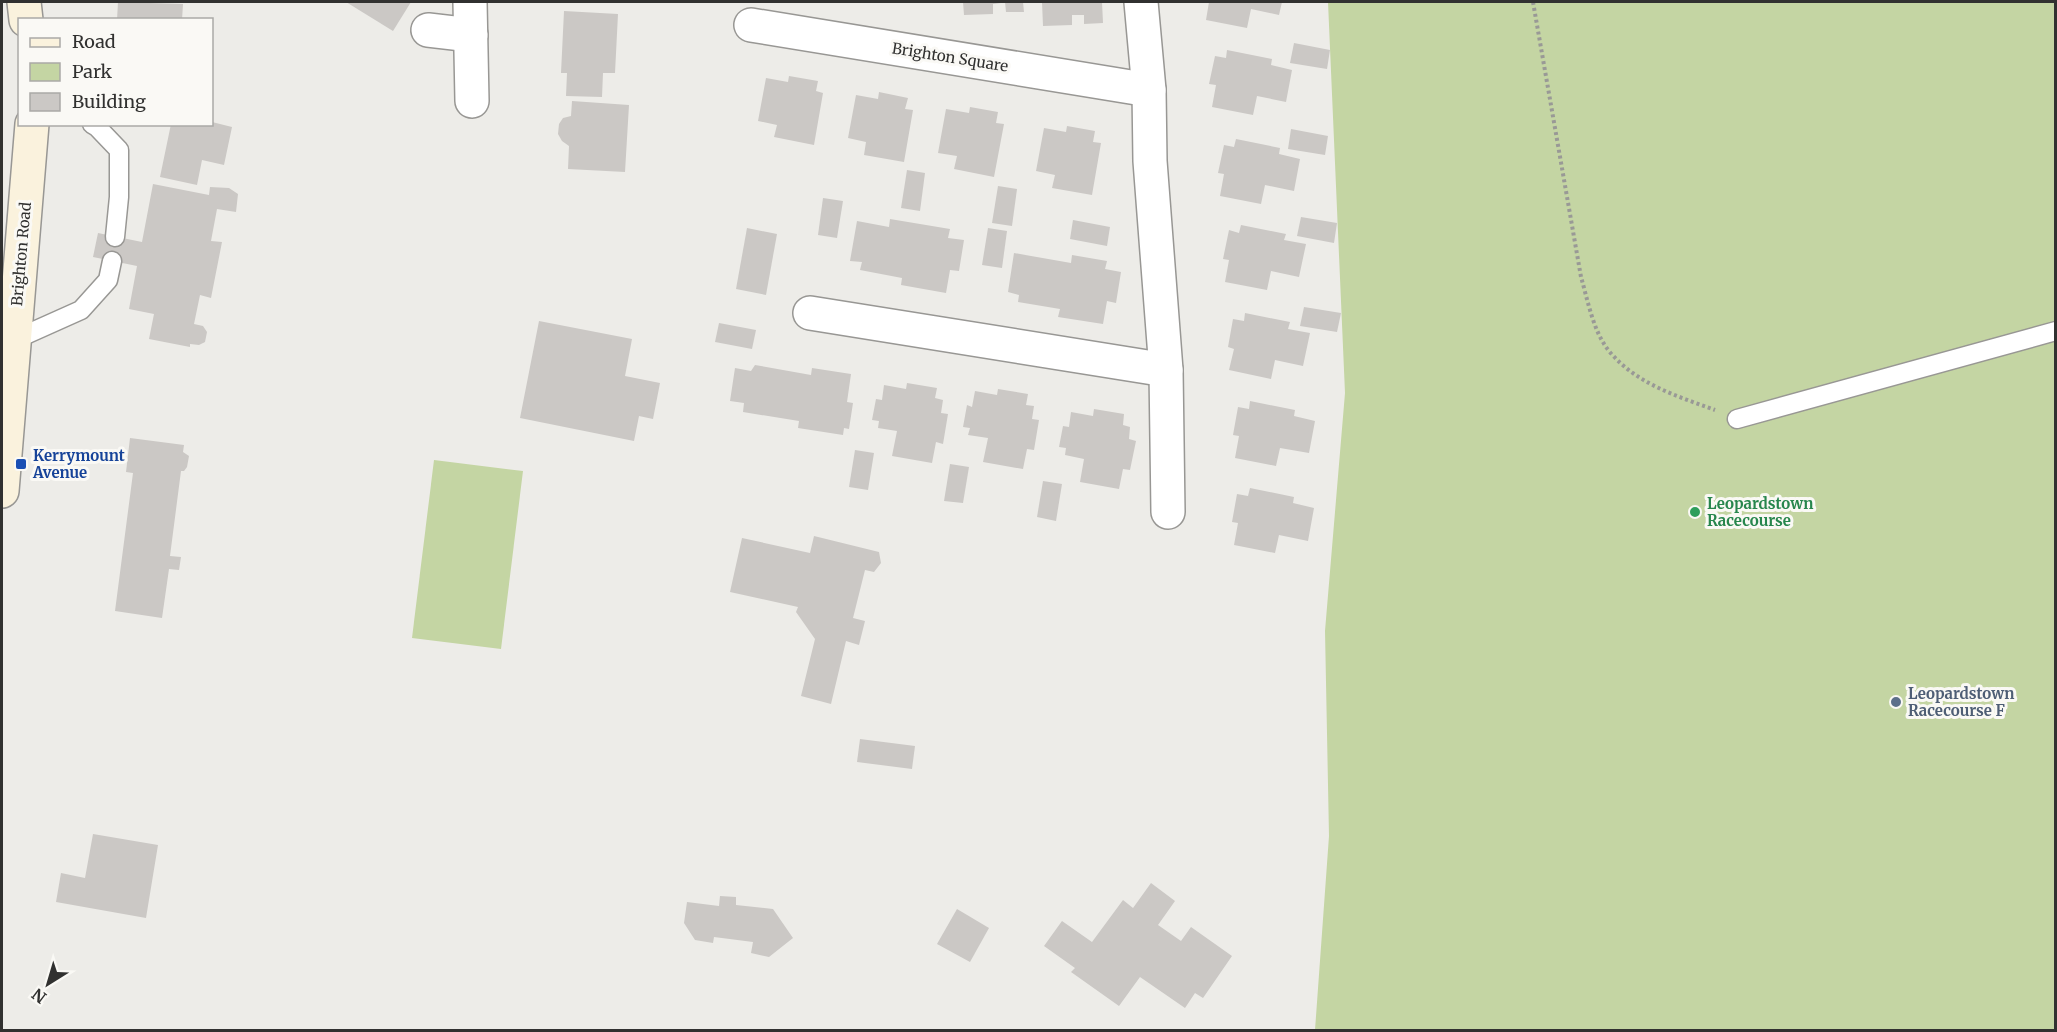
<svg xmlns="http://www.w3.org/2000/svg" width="2057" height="1032" viewBox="0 0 2057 1032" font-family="Merriweather,serif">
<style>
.green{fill:#c4d5a3}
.building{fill:#cbc8c5}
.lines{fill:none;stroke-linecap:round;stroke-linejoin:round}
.lane-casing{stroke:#989794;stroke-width:21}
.street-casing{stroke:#989794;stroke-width:36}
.secondary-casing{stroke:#989794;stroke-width:36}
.path{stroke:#999996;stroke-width:4;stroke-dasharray:3 3;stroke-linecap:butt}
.lane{stroke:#fff;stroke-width:18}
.street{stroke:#fff;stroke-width:33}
.secondary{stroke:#faf2dd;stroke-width:33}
.transit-dot{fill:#1a4fb4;stroke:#faf9f5;stroke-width:2}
.leisure-dot{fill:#2e9e5b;stroke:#faf9f5;stroke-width:2}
.service-dot{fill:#5c6f8a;stroke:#faf9f5;stroke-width:2}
.labels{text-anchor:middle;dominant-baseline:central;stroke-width:6;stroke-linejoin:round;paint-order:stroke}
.street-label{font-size:15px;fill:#313130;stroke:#faf9f5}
.transit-label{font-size:15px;font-weight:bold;fill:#164399;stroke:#faf9f5;text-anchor:start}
.leisure-label{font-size:15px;font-weight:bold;fill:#27864d;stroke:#faf9f5;text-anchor:start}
.service-label{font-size:15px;font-weight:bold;fill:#4e5e75;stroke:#faf9f5;text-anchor:start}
</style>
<rect width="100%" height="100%" fill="#edece8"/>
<g class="green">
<path d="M1328,2H2055V1030H1315L1329,836L1325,631L1345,393Z"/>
<path d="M434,460L523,471L501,649L412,638Z"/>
</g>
<g class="building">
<path d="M118,2L183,4L182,20H117Z"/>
<path d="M346,2H411L393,31Z"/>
<path d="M963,2H1001V3L993,4V14L964,15Z"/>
<path d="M1005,2H1023L1024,12H1006Z"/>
<path d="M1042,2H1102L1103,23L1084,24V15H1072V25L1043,26Z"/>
<path d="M1209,2H1282L1279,15L1251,9L1247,28L1206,20Z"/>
<path d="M564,11L618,14L615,73H603L602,97L566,96L567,73H561Z"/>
<path d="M1294,43L1330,50L1327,69L1290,63Z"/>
<path d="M1227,50L1272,59L1271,65L1292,70L1286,102L1257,96L1253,115L1212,107L1216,85L1209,84L1215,56L1226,58Z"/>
<path d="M789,76L818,81L816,91L823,93L814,145L774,137L777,125L758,121L766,78L788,82Z"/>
<path d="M879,92L908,98L905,109L913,110L904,162L864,155L866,142L848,138L856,95L878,99Z"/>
<path d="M572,101L629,105L625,172L568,169L569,146L562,141L558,134L559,124L563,118L571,116Z"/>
<path d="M970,107L998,112L996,123L1004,124L994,177L954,169L957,156L938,153L946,109L969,113Z"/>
<path d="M212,122L232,127L224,165L202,160L197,185L160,177L171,124L200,125L212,124Z"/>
<path d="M1067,126L1095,131L1093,142L1101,143L1092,195L1052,188L1055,175L1036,171L1044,128L1066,132Z"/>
<path d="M1291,129L1328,136L1325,155L1288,149Z"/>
<path d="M1236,139L1280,148L1279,154L1300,159L1294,191L1265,185L1261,204L1220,196L1224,174L1218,173L1224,145L1234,147Z"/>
<path d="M907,170L925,173L920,211L901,208Z"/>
<path d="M153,184L209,195L210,187L229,188L238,194L236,212L217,209L211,241L222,242L211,298L200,295L194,324L203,326L207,332L205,342L199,345L190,344V347L149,339L154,314L129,309L137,266L93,257L98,233L142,242Z"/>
<path d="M998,186L1017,189L1012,226L992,223Z"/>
<path d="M823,198L843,201L837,238L818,235Z"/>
<path d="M1301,217L1337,223L1334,243L1297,236Z"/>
<path d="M890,219L950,229L948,238L964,240L959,271L950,270L946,293L901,285L902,278L860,270L862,262L850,261L857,221L889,227Z"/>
<path d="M1073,220L1110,227L1107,246L1070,239Z"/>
<path d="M1241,225L1286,234L1284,240L1306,244L1299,277L1271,271L1267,290L1225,282L1229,260L1223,259L1229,230L1239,233Z"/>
<path d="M747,228L777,234L766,295L736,289Z"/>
<path d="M988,228L1007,231L1002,268L982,265Z"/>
<path d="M1014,253L1071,263L1072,255L1107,261L1105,269L1121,272L1116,303L1107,301L1103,324L1058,317L1060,309L1018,302L1019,295L1008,292Z"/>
<path d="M1304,307L1341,313L1337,332L1300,326Z"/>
<path d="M1245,313L1290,322L1288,329L1310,333L1303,366L1275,360L1271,379L1229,370L1234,349L1228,347L1233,319L1244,321Z"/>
<path d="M539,321L632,339L625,376L660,383L653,419L639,416L634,441L520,418Z"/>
<path d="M719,323L756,330L752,349L715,342Z"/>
<path d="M755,365L811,375L812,368L851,374L847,402L853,403L849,429L844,428L843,435L798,428L799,421L743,412L744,403L730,401L735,368L751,371Z"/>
<path d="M907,383L937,388L935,398L943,400L941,413L948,414L943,444L936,442L932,463L892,456L897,431L878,428L879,421L872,420L876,399L882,400L884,385L906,389Z"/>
<path d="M998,389L1028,394L1026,405L1034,406L1032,419L1039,420L1034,450L1027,449L1023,469L983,462L988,438L968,435L970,428L963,427L967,405L972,407L975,391L997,395Z"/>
<path d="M1250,401L1295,410L1294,416L1315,421L1309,453L1280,448L1276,466L1235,458L1239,436L1233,435L1238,407L1249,409Z"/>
<path d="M1094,409L1124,414L1123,425L1130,427L1129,439L1136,441L1130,470L1123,469L1119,489L1080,482L1084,459L1065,455L1066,448L1059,447L1063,426L1069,427L1071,412L1093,416Z"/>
<path d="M130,438L184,445L183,452L189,456L187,467L184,471H181L170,556L181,557L179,570L169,569L162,618L115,611L133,473L126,472Z"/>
<path d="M855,450L874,453L868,490L849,487Z"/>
<path d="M950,464L969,467L963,503L944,501Z"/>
<path d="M1043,481L1062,484L1056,521L1037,517Z"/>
<path d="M1250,488L1294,497L1293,503L1314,508L1308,541L1279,535L1275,553L1234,545L1238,523L1232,522L1237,494L1248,496Z"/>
<path d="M814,536L879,552L881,563L874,572L865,570L853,618L865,621L859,645L846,641L831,704L801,696L815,639L796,612L798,607L730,592L742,538L810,553Z"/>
<path d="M860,739L915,746L912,769L857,762Z"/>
<path d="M93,834L158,845L146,918L56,902L61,873L85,878Z"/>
<path d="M1151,883L1175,901L1158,925L1181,941L1191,927L1232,956L1203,998L1195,993L1185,1008L1140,977L1119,1006L1071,972L1075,968L1044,946L1062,921L1092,942L1123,900L1133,908Z"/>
<path d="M720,896L736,897V905L773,909L793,938L769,957L751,953L753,942L714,937L713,943L695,940L684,923L687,902L719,906Z"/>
<path d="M957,909L989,928L970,962L937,944Z"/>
</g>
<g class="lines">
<defs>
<g id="lane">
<path d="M92,124L97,127L119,150V197L115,237"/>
<path d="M14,340L81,310L108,280L112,261"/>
<path d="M1737,419L2056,331"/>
</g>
<g id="street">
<path d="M470,2L472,101"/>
<path d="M1141,2L1149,90L1150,161L1166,370L1168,512"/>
<path d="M751,25L1149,90"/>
<path d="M428,30L471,35"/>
<path d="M810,313L1166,370"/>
</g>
<g id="secondary">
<path d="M24,2L26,20"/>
<path d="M2,491L32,124"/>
</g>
</defs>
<use href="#lane" class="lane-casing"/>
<use href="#street" class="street-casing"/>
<use href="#secondary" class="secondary-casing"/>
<path class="path" d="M1533,2L1581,277C1588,301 1593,331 1609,351C1636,384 1677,396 1715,410"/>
<use href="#lane" class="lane"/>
<use href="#street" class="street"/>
<use href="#secondary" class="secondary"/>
</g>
<rect class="transit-dot" x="15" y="458" width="12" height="12" rx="3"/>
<circle class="leisure-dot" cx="1695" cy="512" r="6"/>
<circle class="service-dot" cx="1896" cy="702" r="6"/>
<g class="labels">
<g class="street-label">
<text transform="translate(950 57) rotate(9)">Brighton Square</text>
<text transform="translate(21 254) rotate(-85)">Brighton Road</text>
</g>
<g class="transit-label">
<text x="33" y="455">Kerrymount<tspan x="33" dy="17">Avenue</tspan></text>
</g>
<g class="leisure-label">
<text x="1707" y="503">Leopardstown<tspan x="1707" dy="17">Racecourse</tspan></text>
</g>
<g class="service-label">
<text x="1908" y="693">Leopardstown<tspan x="1908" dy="17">Racecourse F</tspan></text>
</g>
</g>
<rect width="2057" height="1032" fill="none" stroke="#313130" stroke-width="6"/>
<rect x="18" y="18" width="195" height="108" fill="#faf9f5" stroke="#aaa9a6" stroke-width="1.5"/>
<rect x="30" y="38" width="30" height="9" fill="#faf2dd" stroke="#aaa9a6" stroke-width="1.5"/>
<text x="72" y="48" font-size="18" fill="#313130">Road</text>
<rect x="30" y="63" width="30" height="18" fill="#c4d5a3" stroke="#aaa9a6" stroke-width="1.5"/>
<text x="72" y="78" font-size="18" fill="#313130">Park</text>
<rect x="30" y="93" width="30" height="18" fill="#cbc8c5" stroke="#aaa9a6" stroke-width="1.5"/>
<text x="72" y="108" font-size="18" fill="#313130">Building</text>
<g transform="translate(48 984) rotate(217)" stroke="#faf9f5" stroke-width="4.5" paint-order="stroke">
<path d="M0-4.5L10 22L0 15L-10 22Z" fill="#313130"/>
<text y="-9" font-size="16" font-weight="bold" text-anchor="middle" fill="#313130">N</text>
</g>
</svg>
